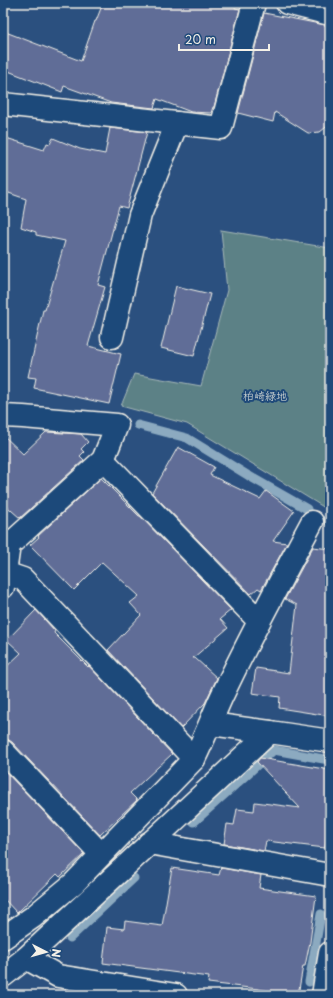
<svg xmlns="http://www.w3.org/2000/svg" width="333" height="998" viewBox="0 0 333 998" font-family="'Playpen Sans','Klee One',sans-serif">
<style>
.green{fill:#5c8186;stroke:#a8b9b7}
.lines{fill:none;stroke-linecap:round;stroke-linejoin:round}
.stream{stroke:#8caac0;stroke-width:9}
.building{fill:#606d97;stroke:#f4f1e8}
.street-casing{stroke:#f4f1e8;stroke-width:25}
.path{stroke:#f4f1e8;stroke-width:2.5;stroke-dasharray:1 3;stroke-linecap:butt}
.street{stroke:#1f4a7a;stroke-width:22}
.labels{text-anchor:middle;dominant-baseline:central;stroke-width:4;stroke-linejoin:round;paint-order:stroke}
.park-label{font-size:11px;fill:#dde0d9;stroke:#1f4a7a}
</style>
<rect width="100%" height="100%" fill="#2b507f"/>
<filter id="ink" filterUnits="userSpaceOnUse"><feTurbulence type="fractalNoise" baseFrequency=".025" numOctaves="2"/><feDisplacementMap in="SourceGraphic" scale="8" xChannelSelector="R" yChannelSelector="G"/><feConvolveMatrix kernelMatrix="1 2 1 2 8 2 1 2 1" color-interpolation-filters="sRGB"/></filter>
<g filter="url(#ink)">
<path class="green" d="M221,230L330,248V511L187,424L121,406L134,374L201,386L227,290Z"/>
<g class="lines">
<g class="stream">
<path d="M138,425L187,438L249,476L307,509"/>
<path d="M326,520L330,522"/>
<path d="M194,822L274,750L329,760"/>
<path d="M70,938L134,878"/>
<path d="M309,982L321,914"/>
</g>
</g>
<g class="building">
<path d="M103,3H237L235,8L240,9L214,107H213L211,113L191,112L157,99L154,108L111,103L64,86L62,92L3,69V31L81,61L95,21H96Z"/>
<path d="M264,13L330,26V124L320,132L308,133L275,112L273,122L238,113Z"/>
<path d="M110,128L147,132L127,208L119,206L98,285L105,287L88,346L121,354L109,404L34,388L36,378L28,377L43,310H45L65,241L36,235V232L21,227L26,199L3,191V137L44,150L47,143L50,144L53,138L80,149L105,154Z"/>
<path d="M176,286L210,294L194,356L161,348Z"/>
<path d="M46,432L81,434L88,442L81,449L84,452L80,456L84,460L20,518L3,503V435L23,454Z"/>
<path d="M178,447L214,467L210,475L260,499L266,491L294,511L273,541L287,543L261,590L258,588L251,594L152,493Z"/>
<path d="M101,478L139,516H140L231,610L220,619L228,628L193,658H195L217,678L205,703L181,728L108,650L141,615L130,603L139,596L102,562L74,590L30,545L39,537L38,536Z"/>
<path d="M313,547L330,549V716L279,708L280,697L252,693L256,668L289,673L297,605L285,599Z"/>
<path d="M36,610L55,631L54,633L88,667L89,666L172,754L130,793L137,800L100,835L12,742L7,739H3V670L21,653L7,640Z"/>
<path d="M260,758L330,770V809L325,848L266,841L264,851L224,844L227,824L234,825L237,809L254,811L255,802L300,808L257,762Z"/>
<path d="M3,769L84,854L60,877L57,874L17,913L3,898Z"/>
<path d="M172,868L219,875L221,868L261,875L259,888L316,896L310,942L305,966H303L298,995H292L258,989L208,983L209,977L103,963L107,927L124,929L125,921L162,926Z"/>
</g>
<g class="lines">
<defs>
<g id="street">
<path d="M287,3L330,14"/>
<path d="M3,104L221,128L254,3"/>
<path d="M112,337L140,215L177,123"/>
<path d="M3,416L23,417L117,425L103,460L9,545L3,587"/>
<path d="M103,460L259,621"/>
<path d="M5,573L23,579L194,759"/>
<path d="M211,724L270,732"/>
<path d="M3,751L101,854"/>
<path d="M149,843L330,875"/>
<path d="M3,938L33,917L74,883L194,759C204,739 212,718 221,698C249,638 281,580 312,522"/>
<path d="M26,958L58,976L176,995"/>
<path d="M3,976L26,958L270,732L330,741"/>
<path d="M323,995L330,953"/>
</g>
</defs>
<use href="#street" class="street-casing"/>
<path class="path" d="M326,500L330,493"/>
<use href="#street" class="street"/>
</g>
</g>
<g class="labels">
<g class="park-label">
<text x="265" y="395">柏崎緑地</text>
</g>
</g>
<rect width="333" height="998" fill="none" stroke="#1f4a7a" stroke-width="16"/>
<rect x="8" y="8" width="317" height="982" fill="none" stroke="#f4f1e8" stroke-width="1.5" filter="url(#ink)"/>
<g transform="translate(46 952) rotate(96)" stroke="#1f4a7a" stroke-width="3" paint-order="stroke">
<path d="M0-3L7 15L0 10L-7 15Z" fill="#f4f1e8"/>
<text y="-6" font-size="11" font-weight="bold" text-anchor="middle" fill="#f4f1e8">N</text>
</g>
<path d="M179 44v6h90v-6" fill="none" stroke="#f4f1e8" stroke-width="2"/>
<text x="185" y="44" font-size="12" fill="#f4f1e8" stroke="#1f4a7a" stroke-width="3" paint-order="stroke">20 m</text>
</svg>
